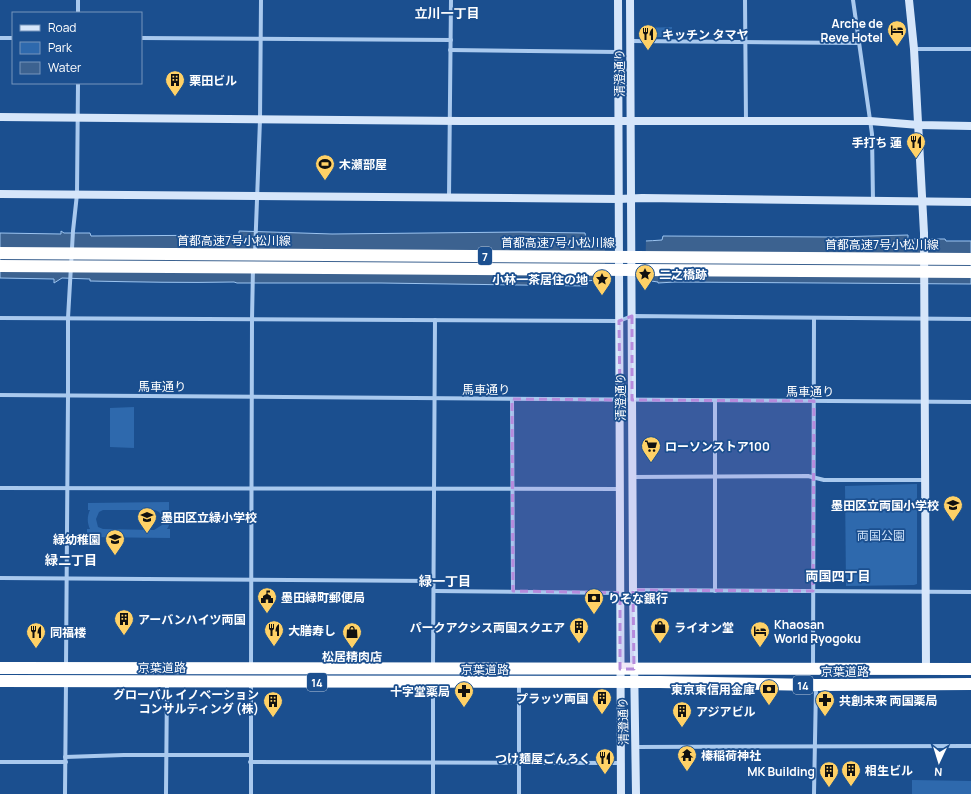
<svg xmlns="http://www.w3.org/2000/svg" width="971" height="794" viewBox="0 0 971 794" font-family="Manrope,'Noto Sans JP',sans-serif">
<style>
.green{fill:#2e69ad;fill-rule:evenodd}
.water{fill:#3c6290;stroke:#9cc4f0}
.pier{fill:#1b4f8f}
.lines{fill:none;stroke-linecap:round;stroke-linejoin:round}
.street{stroke:#a9c9ee;stroke-width:4}
.secondary{stroke:#d6e6fa;stroke-width:8}
.highway{stroke:#fff;stroke-width:12}
.highway-bridge{stroke:#fff;stroke-width:12}
.marked{fill:#b68bdc;fill-opacity:0.2;stroke:#b68bdc;stroke-width:3;stroke-dasharray:8 5;stroke-linejoin:round}
.labels{text-anchor:middle;dominant-baseline:central;stroke-width:3.5;stroke-linejoin:round;paint-order:stroke}
.shield{fill:#1b4f8f;stroke:#bbcadd;stroke-width:1}
.shield-label{font-size:11px;font-weight:bold;fill:#fff}
.poi-label{font-size:12px;font-weight:bold;fill:#fff;stroke:#1b4f8f;text-anchor:start}
.street-label{font-size:12px;fill:#fff;stroke:#1b4f8f}
.park-label{font-size:12px;fill:#cfe3fa;stroke:#1b4f8f}
.neighbourhood-label{font-size:13px;font-weight:bold;fill:#fff;stroke:#1b4f8f}
</style>
<rect width="100%" height="100%" fill="#1b4f8f"/>
<g class="green">
<path d="M672,27V37H643V28Z"/>
<path d="M134,407V448L110,447V408Z"/>
<path d="M917,484V584L914,585L846,586L845,486Z"/>
<path d="M169,502V510H167C171,517 171,523 167,529H170V538L87,537V529H90C87,523 87,516 90,510H88V503ZM103,510H155L159,512L162,516V525L154,530L103,529L98,527L96,519L99,512Z"/>
<path d="M912,780L971,781V794H912Z"/>
</g>
<path class="water" d="M61,231L64,233H90L91,236L239,235V231L332,234L520,232L585,233L586,239C611,242 637,242 662,240L663,236L834,237L908,235V239H945L946,241H971V284L675,282L658,283V282C634,278 610,278 587,281V286L381,283H237L234,282C186,283 138,282 90,281V279L62,278L54,283V279L0,278V233L61,234Z"/>
<path class="pier" d="M605,239H646L645,282L605,281Z"/>
<g class="lines">
<g class="street">
<path d="M78,0V13"/>
<path d="M745,0L746,121"/>
<path d="M853,0L872,134L873,201"/>
<path d="M0,38H13"/>
<path d="M141,38L451,40"/>
<path d="M631,41L859,43"/>
<path d="M914,49H971"/>
<path d="M450,50L618,52"/>
<path d="M449,197L451,0"/>
<path d="M255,253L260,120L261,0"/>
<path d="M0,318L619,321L632,316L971,319"/>
<path d="M0,395L971,402"/>
<path d="M512,399L513,591"/>
<path d="M715,401V591"/>
<path d="M632,477L808,476L824,480H925"/>
<path d="M0,488L619,489"/>
<path d="M0,578L434,581"/>
<path d="M633,590L971,592"/>
<path d="M434,591L620,593"/>
<path d="M251,667L252,319L253,268"/>
<path d="M813,667L814,318"/>
<path d="M66,668L68,396V318L73,231L77,194L78,83"/>
<path d="M433,668L435,320"/>
<path d="M636,747L971,746"/>
<path d="M65,757L124,755H250"/>
<path d="M0,762H66"/>
<path d="M250,762L620,763"/>
<path d="M65,794L66,682"/>
<path d="M166,794L167,682"/>
<path d="M251,794V682"/>
<path d="M433,794V682"/>
<path d="M519,794V683"/>
<path d="M814,794L816,687"/>
</g>
<g class="secondary">
<path d="M618,0L621,794"/>
<path d="M630,0L633,590L636,794"/>
<path d="M909,0L914,49L924,233L926,669"/>
<path d="M0,117L461,121H870L919,125L971,126"/>
<path d="M0,194L619,199L642,198L971,202"/>
</g>
<g class="highway">
<path d="M0,668L971,669"/>
<path d="M0,681L660,682L816,685L971,684"/>
</g>
<g class="highway-bridge">
<path d="M0,253L971,259"/>
<path d="M0,266L971,272"/>
</g>
</g>
<path class="marked" d="M632,316V400L814,401L813,591L633,590L634,669H620V593L513,591L512,399L620,400L619,321Z"/>
<defs>
<symbol id="hotel-pin" viewBox="-11 -11 22 30"><path d="M0 17L-7.5 6A9.5 9.5 0 1 1 7.5 6Z" fill="#ffd166" stroke="#1b4f8f"/><path d="M-6-4.5h1.5V1H6V5H4.5V3h-9V5H-6ZM-4 0a1.8 1.8 0 1 1 3.6 0ZM.5 0V-2.5h3Q6-2.5 6 0Z" fill="#111"/></symbol>
<symbol id="restaurant-pin" viewBox="-11 -11 22 30"><path d="M0 17L-7.5 6A9.5 9.5 0 1 1 7.5 6Z" fill="#ffd166" stroke="#1b4f8f"/><path d="M-5-6h1v4h1v-4h1v4h1v-4h1v5L-1.5 .5V6h-2V.5L-5-1ZM5-6V6H3V1.5H1.5Q1.5-4 5-6Z" fill="#111"/></symbol>
<symbol id="building-pin" viewBox="-11 -11 22 30"><path d="M0 17L-7.5 6A9.5 9.5 0 1 1 7.5 6Z" fill="#ffd166" stroke="#1b4f8f"/><path d="M-4-6H4V6H1V3H-1V6H-4ZM-2.5-4.3h1.7v1.8h-1.7ZM.8-4.3h1.7v1.8H.8ZM-2.5-1h1.7V.8h-1.7ZM.8-1h1.7V.8H.8Z" fill="#111"/></symbol>
<symbol id="stadium-pin" viewBox="-11 -11 22 30"><path d="M0 17L-7.5 6A9.5 9.5 0 1 1 7.5 6Z" fill="#ffd166" stroke="#1b4f8f"/><path d="M0-5a6.5 5 0 1 0 0 10a6.5 5 0 1 0 0-10ZM-3.5-1.8h7v3.6h-7Z" fill="#111"/></symbol>
<symbol id="sight-pin" viewBox="-11 -11 22 30"><path d="M0 17L-7.5 6A9.5 9.5 0 1 1 7.5 6Z" fill="#ffd166" stroke="#1b4f8f"/><path d="M0-6L1.8-2.2L6-1.7L2.9 1.2L3.7 5.4L0 3.3L-3.7 5.4L-2.9 1.2L-6-1.7L-1.8-2.2Z" fill="#111"/></symbol>
<symbol id="supermarket-pin" viewBox="-11 -11 22 30"><path d="M0 17L-7.5 6A9.5 9.5 0 1 1 7.5 6Z" fill="#ffd166" stroke="#1b4f8f"/><path d="M-6-5.5h2.5l.6 2H6L4.5 2H-2.5L-4.4-4H-6ZM-1.5 3.2a1.3 1.3 0 1 0 .1 0ZM3 3.2a1.3 1.3 0 1 0 .1 0Z" fill="#111"/></symbol>
<symbol id="school-pin" viewBox="-11 -11 22 30"><path d="M0 17L-7.5 6A9.5 9.5 0 1 1 7.5 6Z" fill="#ffd166" stroke="#1b4f8f"/><path d="M0-5L7-2L0 1L-7-2ZM-4 1L0 2.5L4 1V4Q0 6-4 4Z" fill="#111"/></symbol>
<symbol id="civic-pin" viewBox="-11 -11 22 30"><path d="M0 17L-7.5 6A9.5 9.5 0 1 1 7.5 6Z" fill="#ffd166" stroke="#1b4f8f"/><path d="M-.6-6.5H3V-4.5H.6V-3L4-1V1h2V6H-6V1h2V-1L-.6-3ZM-1.2 2.5V6h2.4V2.5Z" fill="#111"/></symbol>
<symbol id="bank-pin" viewBox="-11 -11 22 30"><path d="M0 17L-7.5 6A9.5 9.5 0 1 1 7.5 6Z" fill="#ffd166" stroke="#1b4f8f"/><path d="M-6-4H6V4H-6ZM0-2.3a2.3 2.3 0 1 0 0 4.6a2.3 2.3 0 1 0 0-4.6Z" fill="#111"/></symbol>
<symbol id="shop-pin" viewBox="-11 -11 22 30"><path d="M0 17L-7.5 6A9.5 9.5 0 1 1 7.5 6Z" fill="#ffd166" stroke="#1b4f8f"/><path d="M-5-2.5h2.3a2.7 3.5 0 0 1 5.4 0H5L5.5 6h-11ZM-1.5-2.5h3a1.5 2.3 0 0 0-3 0Z" fill="#111"/></symbol>
<symbol id="pharmacy-pin" viewBox="-11 -11 22 30"><path d="M0 17L-7.5 6A9.5 9.5 0 1 1 7.5 6Z" fill="#ffd166" stroke="#1b4f8f"/><path d="M-2-6h4v4h4v4h-4v4h-4v-4h-4v-4h4Z" fill="#111"/></symbol>
<symbol id="temple-pin" viewBox="-11 -11 22 30"><path d="M0 17L-7.5 6A9.5 9.5 0 1 1 7.5 6Z" fill="#ffd166" stroke="#1b4f8f"/><path d="M0-6L5-2H3V0L6.5 2.5H4V6H1.5V3h-3V6H-4V2.5H-6.5L-3 0V-2H-5Z" fill="#111"/></symbol>
</defs>
<g fill-rule="evenodd">
<use href="#hotel-pin" x="886" y="19" width="22" height="30"/>
<use href="#restaurant-pin" x="637" y="23" width="22" height="30"/>
<use href="#building-pin" x="164" y="69" width="22" height="30"/>
<use href="#restaurant-pin" x="905" y="131" width="22" height="30"/>
<use href="#stadium-pin" x="314" y="153" width="22" height="30"/>
<use href="#sight-pin" x="634" y="263" width="22" height="30"/>
<use href="#sight-pin" x="591" y="268" width="22" height="30"/>
<use href="#supermarket-pin" x="640" y="435" width="22" height="30"/>
<use href="#school-pin" x="942" y="494" width="22" height="30"/>
<use href="#school-pin" x="136" y="506" width="22" height="30"/>
<use href="#school-pin" x="104" y="528" width="22" height="30"/>
<use href="#civic-pin" x="256" y="586" width="22" height="30"/>
<use href="#bank-pin" x="583" y="587" width="22" height="30"/>
<use href="#building-pin" x="113" y="608" width="22" height="30"/>
<use href="#building-pin" x="568" y="616" width="22" height="30"/>
<use href="#shop-pin" x="649" y="616" width="22" height="30"/>
<use href="#restaurant-pin" x="263" y="619" width="22" height="30"/>
<use href="#hotel-pin" x="749" y="620" width="22" height="30"/>
<use href="#restaurant-pin" x="25" y="621" width="22" height="30"/>
<use href="#shop-pin" x="341" y="621" width="22" height="30"/>
<use href="#bank-pin" x="758" y="678" width="22" height="30"/>
<use href="#pharmacy-pin" x="453" y="680" width="22" height="30"/>
<use href="#building-pin" x="591" y="687" width="22" height="30"/>
<use href="#pharmacy-pin" x="814" y="689" width="22" height="30"/>
<use href="#building-pin" x="262" y="690" width="22" height="30"/>
<use href="#building-pin" x="671" y="700" width="22" height="30"/>
<use href="#temple-pin" x="676" y="744" width="22" height="30"/>
<use href="#restaurant-pin" x="594" y="747" width="22" height="30"/>
<use href="#building-pin" x="840" y="759" width="22" height="30"/>
<use href="#building-pin" x="818" y="760" width="22" height="30"/>
</g>
<g class="labels">
<g class="shield">
<rect x="478" y="247" width="14" height="18" rx="3"/>
<rect x="307" y="673" width="20" height="18" rx="3"/>
<rect x="793" y="676" width="20" height="18" rx="3"/>
</g>
<g class="shield-label">
<text x="485" y="256">7</text>
<text x="317" y="682">14</text>
<text x="803" y="685">14</text>
</g>
<g class="poi-label">
<text x="883" y="23" text-anchor="end">Arche de<tspan x="883" dy="14">Reve Hotel</tspan></text>
<text x="662" y="34">キッチン タマヤ</text>
<text x="189" y="80">栗田ビル</text>
<text x="902" y="142" text-anchor="end">手打ち 蓮</text>
<text x="339" y="164">木瀬部屋</text>
<text x="659" y="274">二之橋跡</text>
<text x="588" y="279" text-anchor="end">小林一茶居住の地</text>
<text x="665" y="446">ローソンストア100</text>
<text x="939" y="505" text-anchor="end">墨田区立両国小学校</text>
<text x="161" y="517">墨田区立緑小学校</text>
<text x="101" y="539" text-anchor="end">緑幼稚園</text>
<text x="281" y="597">墨田緑町郵便局</text>
<text x="608" y="598">りそな銀行</text>
<text x="138" y="619">アーバンハイツ両国</text>
<text x="774" y="624">Khaosan<tspan x="774" dy="14">World Ryogoku</tspan></text>
<text x="565" y="627" text-anchor="end">パークアクシス両国スクエア</text>
<text x="674" y="627">ライオン堂</text>
<text x="288" y="630">大膳寿し</text>
<text x="50" y="632">同福楼</text>
<text x="352" y="656" text-anchor="middle">松居精肉店</text>
<text x="755" y="689" text-anchor="end">東京東信用金庫</text>
<text x="450" y="691" text-anchor="end">十字堂薬局</text>
<text x="259" y="694" text-anchor="end">グローバル イノベーション<tspan x="259" dy="14">コンサルティング (株)</tspan></text>
<text x="588" y="698" text-anchor="end">プラッツ両国</text>
<text x="839" y="700">共創未来 両国薬局</text>
<text x="696" y="711">アジアビル</text>
<text x="701" y="755">榛稲荷神社</text>
<text x="591" y="758" text-anchor="end">つけ麺屋ごんろく</text>
<text x="865" y="770">相生ビル</text>
<text x="815" y="771" text-anchor="end">MK Building</text>
</g>
<g class="street-label">
<text transform="translate(619 73) rotate(-90)">清澄通り</text>
<text x="234" y="240">首都高速7号小松川線</text>
<text x="558" y="242">首都高速7号小松川線</text>
<text x="882" y="244">首都高速7号小松川線</text>
<text x="162" y="386">馬車通り</text>
<text x="486" y="389">馬車通り</text>
<text x="810" y="391">馬車通り</text>
<text transform="translate(620 397) rotate(-90)">清澄通り</text>
<text x="162" y="667">京葉道路</text>
<text x="485" y="669">京葉道路</text>
<text x="845" y="671">京葉道路</text>
<text transform="translate(623 721) rotate(-91)">清澄通り</text>
</g>
<g class="park-label">
<text x="881" y="535">両国公園</text>
</g>
<g class="neighbourhood-label">
<text x="447" y="13">立川一丁目</text>
<text x="71" y="560">緑二丁目</text>
<text x="838" y="576">両国四丁目</text>
<text x="445" y="581">緑一丁目</text>
</g>
</g>
<rect x="12" y="12" width="130" height="72" fill="#1b4f8f" stroke="#7695bc"/>
<rect x="20" y="25" width="20" height="6" fill="#d6e6fa" stroke="#7695bc"/>
<text x="48" y="32" font-size="12" fill="#ffffff">Road</text>
<rect x="20" y="42" width="20" height="12" fill="#2e69ad" stroke="#7695bc"/>
<text x="48" y="52" font-size="12" fill="#ffffff">Park</text>
<rect x="20" y="62" width="20" height="12" fill="#3c6290" stroke="#7695bc"/>
<text x="48" y="72" font-size="12" fill="#ffffff">Water</text>
<g transform="translate(939 762) rotate(184)" stroke="#1b4f8f" stroke-width="3" paint-order="stroke">
<path d="M0-3L7 15L0 10L-7 15Z" fill="#ffffff"/>
<text y="-6" font-size="11" font-weight="bold" text-anchor="middle" fill="#ffffff">N</text>
</g>
</svg>
